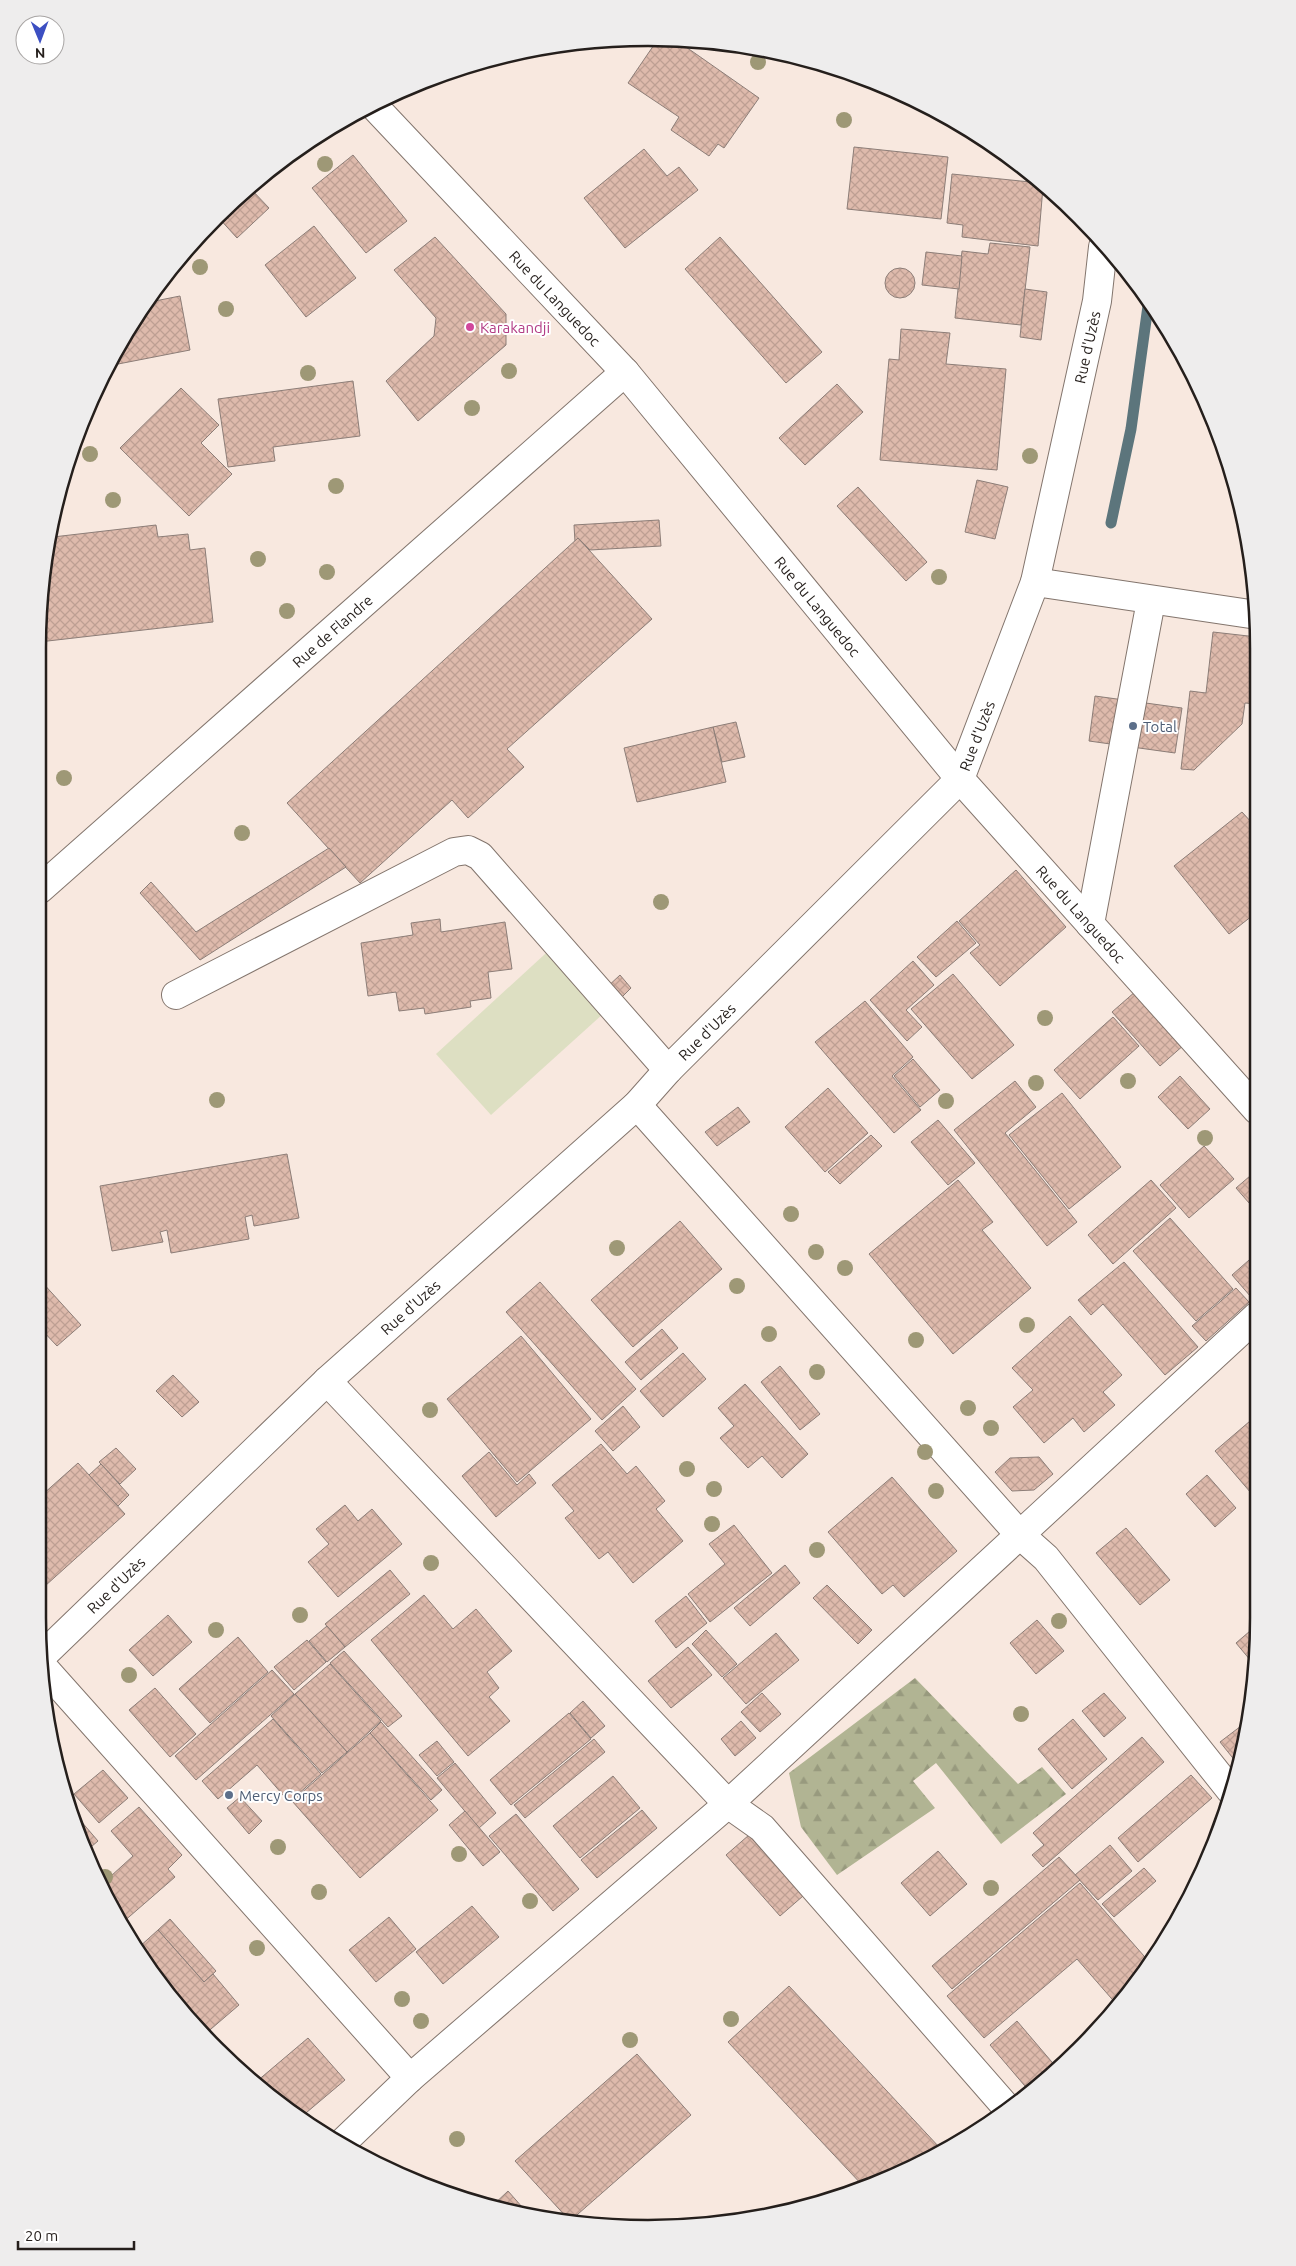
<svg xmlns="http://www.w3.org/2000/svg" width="1296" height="2266" viewBox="0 0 1296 2266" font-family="Ubuntu,sans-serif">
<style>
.forest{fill:url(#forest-firs)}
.park{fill:#dddfc2}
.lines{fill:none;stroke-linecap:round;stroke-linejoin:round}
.stream{stroke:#5c757c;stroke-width:11}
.building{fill:url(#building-cross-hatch);stroke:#8c7d77}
.minor-casing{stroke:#83756d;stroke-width:30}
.minor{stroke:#fff;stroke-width:28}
.tree{fill:#9e9876}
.hotel-dot{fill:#d1479c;stroke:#fff;stroke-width:2}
.service-dot{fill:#5c6f8a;stroke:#fff;stroke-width:2}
.labels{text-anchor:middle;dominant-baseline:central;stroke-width:4;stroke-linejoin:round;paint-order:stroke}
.street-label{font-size:15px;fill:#251f1c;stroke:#fff}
.hotel-label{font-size:15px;fill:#b23c85;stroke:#fff;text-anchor:start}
.service-label{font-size:15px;fill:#4e5e75;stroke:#fff;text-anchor:start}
.rim{fill:none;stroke:#251f1c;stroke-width:2.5}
</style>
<defs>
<pattern id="forest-firs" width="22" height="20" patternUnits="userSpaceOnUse" patternTransform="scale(1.25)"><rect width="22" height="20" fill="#b1b493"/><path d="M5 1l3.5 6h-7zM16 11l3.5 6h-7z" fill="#989a7e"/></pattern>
<pattern id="building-cross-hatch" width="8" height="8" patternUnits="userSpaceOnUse" patternTransform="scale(1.25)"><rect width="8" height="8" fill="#debaac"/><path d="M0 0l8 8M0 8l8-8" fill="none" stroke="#be9f93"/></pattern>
</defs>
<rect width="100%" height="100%" fill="#f8e8df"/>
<path class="forest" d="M915,1678L1018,1784L1042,1767L1066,1794L1001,1844L936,1763L913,1781L935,1808L837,1875L801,1827L789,1773Z"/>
<path class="park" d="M557,943L614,1004L491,1115L436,1054Z"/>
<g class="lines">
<path class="stream" d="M1111,523L1131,429L1148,306"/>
</g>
<g class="building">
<path d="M658,39L676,40L759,98L724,148L718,144L709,156L671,130L679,117L628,83Z"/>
<path d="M854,147L948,157L941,219L847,209Z"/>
<path d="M644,149L667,176L679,167L698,190L625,248L584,198Z"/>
<path d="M353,155L407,221L366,253L312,188Z"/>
<path d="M952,174L1040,183L1043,187L1038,246L962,237L963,225L947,223Z"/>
<path d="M250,188L269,208L237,238L217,216Z"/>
<path d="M314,226L356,278L306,317L265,265Z"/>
<path d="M435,237L506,314V345L418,421L386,381L434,336L436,318L394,270Z"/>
<path d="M720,237L822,352L786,383L685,269Z"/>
<path d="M990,243L1030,247L1021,325L955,318L962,251L988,254Z"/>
<path d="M926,252L962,256L959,289L922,285Z"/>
<circle cx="900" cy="283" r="15"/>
<path d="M1025,289L1047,292L1041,340L1020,337Z"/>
<path d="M180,296L190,350L113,365L145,303Z"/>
<path d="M901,329L950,333L946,364L1006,369L997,470L880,460L889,359L899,360Z"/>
<path d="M353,381L360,436L273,447L275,461L228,467L218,399Z"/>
<path d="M837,384L863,412L805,465L779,438Z"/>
<path d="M181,388L219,425L201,443L232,474L189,516L120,448Z"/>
<path d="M977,480L1008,487L995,539L965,532Z"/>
<path d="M858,487L927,562L906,581L837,506Z"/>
<path d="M659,520L661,546L590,550L578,538L575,542L574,525Z"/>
<path d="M156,525L158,537L188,534L190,550L205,548L213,622L39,642V608L53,537Z"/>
<path d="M578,538L652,619L507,749L524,767L468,818L452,800L360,883L287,803Z"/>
<path d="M1213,632L1257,637V704L1245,703L1242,724L1194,770L1181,769L1190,691L1206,693Z"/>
<path d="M1095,696L1182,708L1175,753L1089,741Z"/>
<path d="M736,722L745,757L722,762L713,727Z"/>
<path d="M713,727L726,782L637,802L624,748Z"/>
<path d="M1242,812L1253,824L1257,821V912L1229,934L1174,866Z"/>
<path d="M329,848L346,867L200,960L140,893L151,882L196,932Z"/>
<path d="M1016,870L1066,927L1000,986L970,953L980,945L959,921Z"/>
<path d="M440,919L441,932L505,922L512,969L488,972L491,998L470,1001L471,1007L425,1014L424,1008L399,1011L396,992L368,996L361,943L413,935L411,923Z"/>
<path d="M957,921L976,943L936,977L917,957Z"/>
<path d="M913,961L934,985L906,1010L922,1027L907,1041L870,1000Z"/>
<path d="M953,974L1014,1045L972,1079L911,1009Z"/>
<path d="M620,975L631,988L617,1002L605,989Z"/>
<path d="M1136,991L1185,1044L1160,1066L1112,1012Z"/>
<path d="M865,1001L913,1057L892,1076L921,1110L894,1133L815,1042Z"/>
<path d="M1113,1017L1139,1046L1080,1099L1054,1070Z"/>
<path d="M913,1059L940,1090L920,1107L894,1076Z"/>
<path d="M1180,1076L1210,1109L1188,1129L1158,1097Z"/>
<path d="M1015,1081L1036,1107L1005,1133L1077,1222L1047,1246L954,1130Z"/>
<path d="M828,1088L868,1133L825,1172L785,1127Z"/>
<path d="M1062,1093L1121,1167L1069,1209L1009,1135Z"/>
<path d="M738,1107L750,1122L717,1146L705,1132Z"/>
<path d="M938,1120L975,1163L948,1185L911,1142Z"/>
<path d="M871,1135L882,1146L840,1184L828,1172Z"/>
<path d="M1204,1146L1234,1179L1189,1218L1160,1185Z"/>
<path d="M287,1154L299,1218L254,1226L252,1215L245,1217L249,1239L171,1253L167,1230L160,1232L163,1242L112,1251L100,1186Z"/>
<path d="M1257,1170V1210L1256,1211L1236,1188Z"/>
<path d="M958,1180L993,1222L982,1230L1031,1288L953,1354L869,1254Z"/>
<path d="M1151,1180L1176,1208L1113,1264L1088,1235Z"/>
<path d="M1170,1218L1233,1289L1196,1321L1133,1251Z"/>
<path d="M680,1221L722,1269L633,1347L591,1300Z"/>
<path d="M1257,1253V1291L1251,1297L1232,1275Z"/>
<path d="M1124,1262L1198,1347L1165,1375L1103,1304L1091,1315L1078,1300Z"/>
<path d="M41,1281L81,1325L57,1346L41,1329Z"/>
<path d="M540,1282L636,1389L602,1420L506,1312Z"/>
<path d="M1236,1288L1249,1302L1206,1341L1192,1326Z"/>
<path d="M1070,1316L1122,1375L1103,1392L1115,1405L1084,1432L1073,1418L1044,1443L1013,1407L1033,1390L1012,1368Z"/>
<path d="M662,1329L678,1348L641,1380L625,1362Z"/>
<path d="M521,1336L591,1419L517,1482L447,1399Z"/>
<path d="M683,1353L706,1379L663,1417L640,1391Z"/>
<path d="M780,1366L820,1414L800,1430L761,1382Z"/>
<path d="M173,1375L199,1402L182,1417L156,1391Z"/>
<path d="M745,1384L808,1454L782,1478L762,1456L748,1468L720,1438L734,1426L718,1408Z"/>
<path d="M623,1406L640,1427L613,1451L595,1431Z"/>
<path d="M1257,1415V1500L1215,1451Z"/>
<path d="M601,1444L627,1474L636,1466L665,1501L656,1509L683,1541L633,1583L608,1552L599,1559L565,1518L574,1511L552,1485Z"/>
<path d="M116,1448L136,1469L120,1484L99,1462Z"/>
<path d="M489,1452L517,1485L529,1474L536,1483L496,1517L462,1476Z"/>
<path d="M1039,1457L1053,1474L1034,1490L1012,1491L995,1472L1010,1458Z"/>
<path d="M78,1463L125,1514L45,1586L42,1583V1495Z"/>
<path d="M101,1464L129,1495L118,1506L89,1475Z"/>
<path d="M1207,1475L1236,1508L1215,1527L1186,1494Z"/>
<path d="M892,1477L957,1551L904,1597L893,1585L882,1594L828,1532Z"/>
<path d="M345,1505L358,1521L372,1509L402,1544L338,1597L308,1562L329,1544L316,1529Z"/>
<path d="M734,1525L772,1573L710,1622L688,1594L725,1564L709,1544Z"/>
<path d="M1126,1528L1170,1580L1140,1605L1096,1553Z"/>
<path d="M785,1565L800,1583L750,1626L734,1608Z"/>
<path d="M390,1570L410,1594L345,1647L325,1624Z"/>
<path d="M827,1585L872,1630L858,1644L813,1598Z"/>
<path d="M424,1595L453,1629L476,1609L512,1651L487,1672L499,1688L489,1697L510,1721L468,1756L371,1640Z"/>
<path d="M686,1596L707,1623L676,1648L655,1621Z"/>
<path d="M168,1615L192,1642L153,1676L129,1650Z"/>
<path d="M1037,1620L1064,1651L1036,1674L1010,1643Z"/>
<path d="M1257,1625V1658L1256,1667L1236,1643Z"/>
<path d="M327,1626L345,1647L327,1662L309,1641Z"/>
<path d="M706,1630L737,1664L722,1677L692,1644Z"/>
<path d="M776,1633L799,1660L746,1704L723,1678Z"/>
<path d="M238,1637L268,1672L210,1723L179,1689Z"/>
<path d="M307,1640L326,1662L294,1690L274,1667Z"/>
<path d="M688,1647L712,1675L671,1708L648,1681Z"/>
<path d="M344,1651L402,1716L388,1727L330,1663Z"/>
<path d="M330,1664L381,1721L347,1752L295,1694Z"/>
<path d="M272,1670L294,1694L196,1780L175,1756Z"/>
<path d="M155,1688L196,1734L170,1757L129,1710Z"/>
<path d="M762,1693L781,1714L760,1732L741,1712Z"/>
<path d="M1104,1693L1126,1718L1104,1737L1082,1711Z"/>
<path d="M295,1694L347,1752L322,1773L271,1716Z"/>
<path d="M583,1701L605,1726L591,1738L570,1713Z"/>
<path d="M569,1713L591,1739L511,1805L490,1780Z"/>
<path d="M273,1719L321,1774L289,1802L257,1765L218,1799L202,1781Z"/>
<path d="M1073,1719L1107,1759L1072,1789L1038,1749Z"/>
<path d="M741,1721L756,1738L735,1756L721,1739Z"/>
<path d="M381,1722L442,1790L431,1800L370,1733Z"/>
<path d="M1241,1726L1243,1728L1236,1762L1220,1742Z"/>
<path d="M370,1733L438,1810L360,1878L292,1801Z"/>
<path d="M1142,1737L1164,1762L1043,1867L1032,1855L1044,1845L1033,1833Z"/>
<path d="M594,1739L605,1752L525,1818L514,1805Z"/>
<path d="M437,1741L454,1762L437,1776L419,1755Z"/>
<path d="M455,1763L496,1813L479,1828L437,1778Z"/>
<path d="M103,1770L128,1798L99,1823L74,1794Z"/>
<path d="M1191,1775L1212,1798L1138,1862L1118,1838Z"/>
<path d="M613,1776L640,1808L580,1858L553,1826Z"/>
<path d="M240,1797L262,1821L249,1834L227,1808Z"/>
<path d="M68,1806L98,1841L85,1852L70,1814Z"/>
<path d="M139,1807L182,1855L168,1869L175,1877L122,1923L100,1886L133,1856L111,1831Z"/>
<path d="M642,1810L657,1828L597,1878L581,1860Z"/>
<path d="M465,1811L500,1852L483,1866L449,1825Z"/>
<path d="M516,1814L579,1889L553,1911L489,1836Z"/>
<path d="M749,1835L803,1896L780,1916L726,1855Z"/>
<path d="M1110,1845L1132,1871L1098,1900L1075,1875Z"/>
<path d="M938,1851L967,1884L930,1916L901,1883Z"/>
<path d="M1059,1857L1080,1880L952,1989L932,1966Z"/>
<path d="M1144,1868L1156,1881L1114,1917L1102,1904Z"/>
<path d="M1080,1883L1151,1964L1118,2006L1077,1959L984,2038L947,1996Z"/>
<path d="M1183,1901L1177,1914L1173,1910Z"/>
<path d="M472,1906L499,1937L443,1984L416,1952Z"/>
<path d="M389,1917L416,1949L376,1982L349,1950Z"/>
<path d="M170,1919L216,1971L204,1982L158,1930Z"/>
<path d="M158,1930L204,1982L213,1974L239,2005L204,2035L163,1989L138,1948Z"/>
<path d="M789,1986L940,2148L881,2182L864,2187L728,2042Z"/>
<path d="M1017,2021L1057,2068L1030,2092L990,2045Z"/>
<path d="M308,2038L345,2080L300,2118L256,2082Z"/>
<path d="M637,2054L691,2115L570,2221L515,2161Z"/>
<path d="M508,2191L530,2216L490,2208Z"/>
</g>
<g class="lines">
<defs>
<g id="minor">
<path id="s1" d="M374,106L625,372L960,779L1257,1110"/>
<path d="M1035,582L1257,615"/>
<path id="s2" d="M40,889L625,372"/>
<path d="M1090,924L1151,601"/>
<path d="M176,995L454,852L468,850L480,856L668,1070"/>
<path d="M637,1105L1019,1534L1046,1558L1231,1791"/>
<path d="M327,1381L728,1804L762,1828L1008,2109"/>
<path id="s3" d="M43,1655L327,1381L637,1105L668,1070L960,779L1035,582L1097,301L1103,247"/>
<path d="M43,1667L410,2078"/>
<path d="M341,2144L410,2078L728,1804L1257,1316"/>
</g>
</defs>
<use href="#minor" class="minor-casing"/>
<use href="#minor" class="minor"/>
</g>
<g class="tree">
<circle cx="758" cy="62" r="8"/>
<circle cx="844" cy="120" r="8"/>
<circle cx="325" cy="164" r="8"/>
<circle cx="200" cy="267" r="8"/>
<circle cx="226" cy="309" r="8"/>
<circle cx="509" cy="371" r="8"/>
<circle cx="308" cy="373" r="8"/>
<circle cx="472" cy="408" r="8"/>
<circle cx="90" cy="454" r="8"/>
<circle cx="1030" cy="456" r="8"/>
<circle cx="336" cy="486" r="8"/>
<circle cx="113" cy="500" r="8"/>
<circle cx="258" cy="559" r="8"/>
<circle cx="327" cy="572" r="8"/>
<circle cx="939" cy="577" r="8"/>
<circle cx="287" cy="611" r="8"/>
<circle cx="64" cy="778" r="8"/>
<circle cx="242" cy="833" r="8"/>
<circle cx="661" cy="902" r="8"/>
<circle cx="1045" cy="1018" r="8"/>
<circle cx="1128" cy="1081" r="8"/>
<circle cx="1036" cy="1083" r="8"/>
<circle cx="217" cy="1100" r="8"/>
<circle cx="946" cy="1101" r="8"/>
<circle cx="1205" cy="1138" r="8"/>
<circle cx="791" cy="1214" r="8"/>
<circle cx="617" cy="1248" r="8"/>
<circle cx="816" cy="1252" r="8"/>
<circle cx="845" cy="1268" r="8"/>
<circle cx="737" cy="1286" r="8"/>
<circle cx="1027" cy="1325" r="8"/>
<circle cx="769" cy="1334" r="8"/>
<circle cx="916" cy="1340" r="8"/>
<circle cx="817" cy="1372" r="8"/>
<circle cx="968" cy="1408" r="8"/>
<circle cx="430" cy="1410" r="8"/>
<circle cx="991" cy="1428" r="8"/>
<circle cx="925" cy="1452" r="8"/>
<circle cx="687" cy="1469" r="8"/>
<circle cx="714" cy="1489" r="8"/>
<circle cx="936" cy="1491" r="8"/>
<circle cx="712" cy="1524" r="8"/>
<circle cx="817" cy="1550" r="8"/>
<circle cx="431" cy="1563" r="8"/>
<circle cx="300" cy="1615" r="8"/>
<circle cx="1059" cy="1621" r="8"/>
<circle cx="216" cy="1630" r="8"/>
<circle cx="129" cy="1675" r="8"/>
<circle cx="1021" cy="1714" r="8"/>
<circle cx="278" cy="1847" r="8"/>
<circle cx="459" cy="1854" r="8"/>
<circle cx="105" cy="1877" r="8"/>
<circle cx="991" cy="1888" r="8"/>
<circle cx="319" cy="1892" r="8"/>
<circle cx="530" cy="1901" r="8"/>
<circle cx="257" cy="1948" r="8"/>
<circle cx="402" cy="1999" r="8"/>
<circle cx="731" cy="2019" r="8"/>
<circle cx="421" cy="2021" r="8"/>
<circle cx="630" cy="2040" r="8"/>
<circle cx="457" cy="2139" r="8"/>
</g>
<circle class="hotel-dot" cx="470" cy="327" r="5"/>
<g class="service-dot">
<circle cx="1133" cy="726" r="5"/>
<circle cx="229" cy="1795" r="5"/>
</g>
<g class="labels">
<g class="street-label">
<text stroke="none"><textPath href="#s1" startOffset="264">Rue du Languedoc</textPath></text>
<text stroke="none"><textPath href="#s3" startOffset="1720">Rue d'Uzès</textPath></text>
<text stroke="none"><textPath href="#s1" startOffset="669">Rue du Languedoc</textPath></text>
<text stroke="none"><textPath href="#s2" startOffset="390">Rue de Flandre</textPath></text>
<text stroke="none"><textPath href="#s3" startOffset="1315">Rue d'Uzès</textPath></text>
<text stroke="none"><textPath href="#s1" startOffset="1074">Rue du Languedoc</textPath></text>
<text stroke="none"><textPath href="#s3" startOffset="911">Rue d'Uzès</textPath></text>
<text stroke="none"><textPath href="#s3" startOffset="506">Rue d'Uzès</textPath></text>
<text stroke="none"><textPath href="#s3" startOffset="101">Rue d'Uzès</textPath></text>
</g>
<g class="hotel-label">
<text x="480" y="327">Karakandji</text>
</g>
<g class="service-label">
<text x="1143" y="726">Total</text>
<text x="239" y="1795">Mercy Corps</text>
</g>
</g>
<path d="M0 0H1296V2266H0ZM648 46H648A602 602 0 0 1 1250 648V1618A602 602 0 0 1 648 2220H648A602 602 0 0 1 46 1618V648A602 602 0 0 1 648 46Z" fill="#eeeded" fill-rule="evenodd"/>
<path class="rim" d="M648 46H648A602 602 0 0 1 1250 648V1618A602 602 0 0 1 648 2220H648A602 602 0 0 1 46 1618V648A602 602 0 0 1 648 46Z"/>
<g transform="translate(40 40) rotate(179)"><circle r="24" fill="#ffffff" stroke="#a8a5a4"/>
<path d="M0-4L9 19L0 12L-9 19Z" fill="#3c4fc2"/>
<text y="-8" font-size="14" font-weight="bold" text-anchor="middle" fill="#251f1c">N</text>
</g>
<path d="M18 2241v8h116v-8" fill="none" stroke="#251f1c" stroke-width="2.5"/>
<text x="25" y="2241" font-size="15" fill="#251f1c" stroke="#ffffff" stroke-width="4" paint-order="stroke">20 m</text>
</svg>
